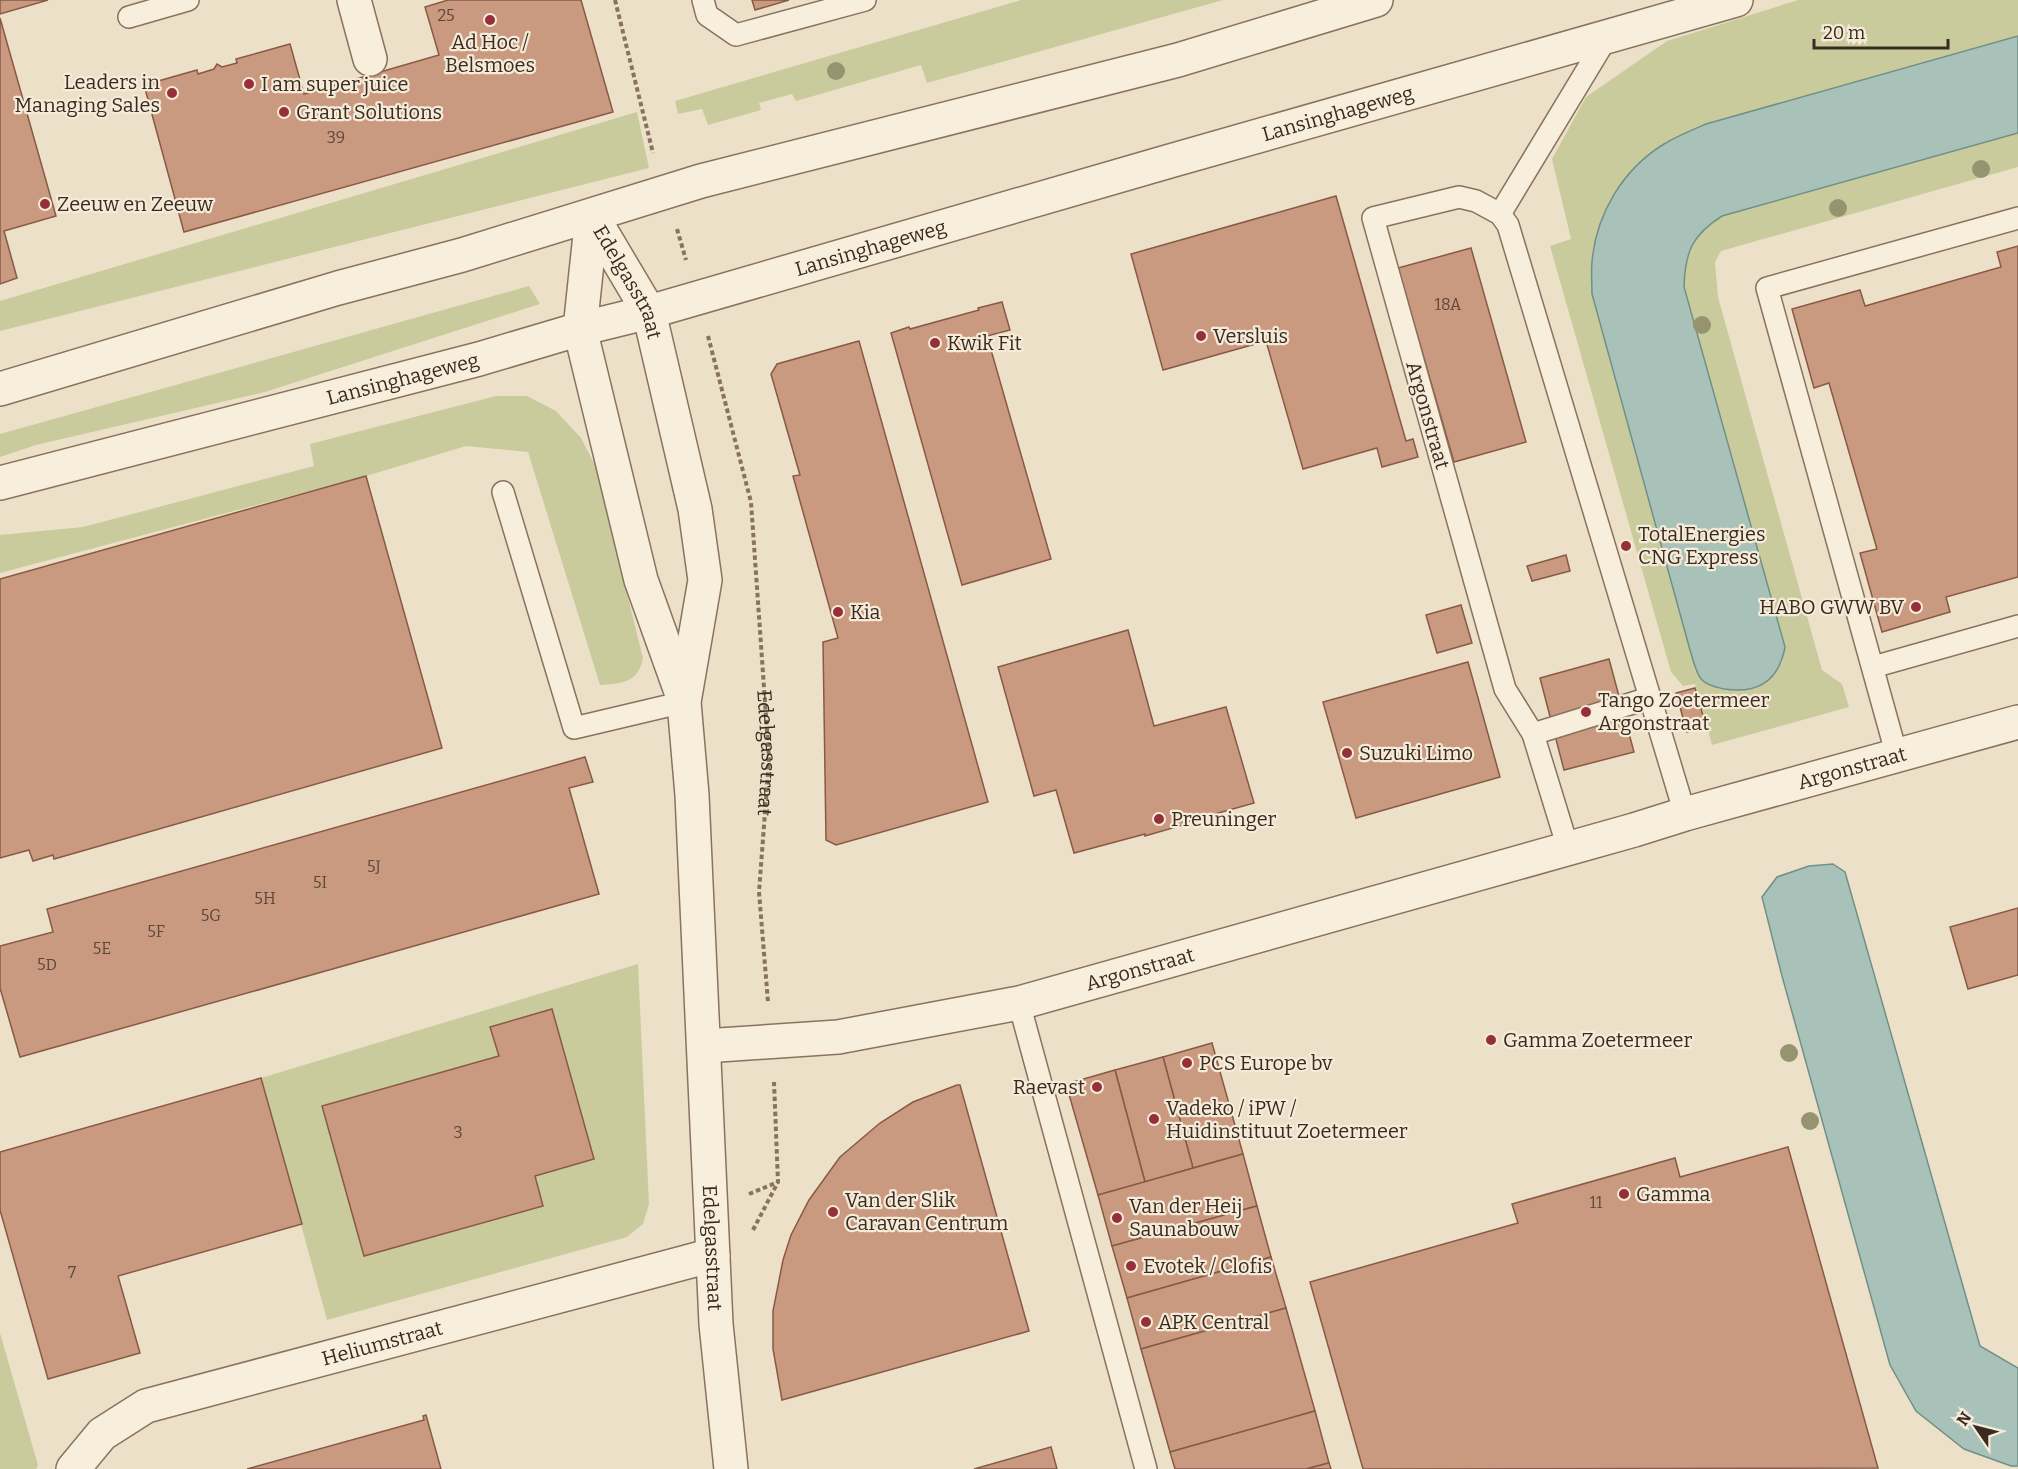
<svg xmlns="http://www.w3.org/2000/svg" width="2018" height="1469" viewBox="0 0 2018 1469" font-family="Bitter,serif">
<style>
.green{fill:#c9cb9d}
.water{fill:#a9c2b9;stroke:#709086;stroke-width:1.5}
.building{fill:#ca9a80;stroke:#885a45;stroke-width:1.5}
.lines{fill:none;stroke-linecap:round;stroke-linejoin:round}
.service-casing{stroke:#89725e;stroke-width:24}
.minor-casing{stroke:#89725e;stroke-width:36}
.tertiary-casing{stroke:#89725e;stroke-width:36}
.path{stroke:#89725e;stroke-width:4;stroke-dasharray:4.5 3;stroke-linecap:butt}
.service{stroke:#f8eedc;stroke-width:21}
.minor{stroke:#f8eedc;stroke-width:33}
.tertiary{stroke:#f8eedc;stroke-width:33}
.tree{fill:#969470}
.poi-dot{fill:#963038;stroke:#f5ebd8;stroke-width:2}
.labels{text-anchor:middle;dominant-baseline:central;stroke-width:4.5;stroke-linejoin:round;paint-order:stroke}
.number-label{font-size:16px;fill:#5e4739}
.poi-label{font-size:20px;fill:#3a2b21;stroke:#f5ebd8;text-anchor:start}
.street-label{font-size:20px;fill:#3a2b21;stroke:#f5ebd8}
</style>
<rect width="100%" height="100%" fill="#ede0c9"/>
<g class="green">
<path d="M1021,0H1223L927,83L921,65L796,101L792,94L759,103L761,110L708,125L702,109L678,114L675,101Z"/>
<path d="M1798,0H2018V36L1706,124C1692,130 1678,136 1664,144C1623,169 1596,214 1592,262C1591,272 1592,283 1592,294L1690,650L1701,679L1772,677L1782,663L1785,647L1684,287C1685,252 1692,236 1722,216L2018,133V167L1721,251L1715,262L1718,297L1822,670L1842,684L1849,707L1712,745L1695,684L1683,686L1671,672L1550,246L1571,239L1552,159L1586,97L1667,41Z"/>
<path d="M637,112L649,168L0,331V301Z"/>
<path d="M529,286L540,304L265,392L36,445L0,457V434Z"/>
<path d="M496,396H527L556,411L581,438L595,465L643,658C638,683 623,683 600,685L528,452L466,446L366,476L0,573V535L83,527L314,466L310,444Z"/>
<path d="M638,964L649,1204L643,1224L627,1237L327,1320L261,1078Z"/>
<path d="M0,1333L38,1465L36,1469H0Z"/>
</g>
<g class="water">
<path d="M2018,36V133L1722,216C1692,235 1685,252 1684,287L1785,647C1779,680 1758,694 1724,689C1716,687 1708,686 1702,680C1696,674 1693,659 1690,650L1592,294C1592,283 1591,272 1592,262C1596,214 1623,169 1664,144C1677,136 1692,130 1706,124Z"/>
<path d="M1833,864L1845,872L1980,1346L2018,1368V1466H2011L1964,1449L1916,1411L1890,1365L1782,976L1762,897L1777,877L1809,866Z"/>
</g>
<g class="building">
<path d="M0,0H48L0,14Z"/>
<path d="M448,0H581L613,112L184,232L144,85L197,70L198,74L214,69L217,64L222,67L237,63L236,59L290,44L304,94L439,55L425,7Z"/>
<path d="M752,0H789L755,10Z"/>
<path d="M0,18L56,216L4,231L17,278L0,284Z"/>
<path d="M1336,196L1406,441L1413,439L1418,457L1382,467L1377,448L1303,469L1266,341L1163,370L1131,254Z"/>
<path d="M2018,246V577L1946,597L1950,612L1882,632L1860,553L1877,549L1829,383L1814,388L1792,309L1860,290L1865,306L2001,267L1997,252Z"/>
<path d="M1471,248L1526,442L1454,462L1398,268Z"/>
<path d="M1002,302L1010,330L987,336L1051,559L962,585L891,333L909,327L910,329L979,310L978,308Z"/>
<path d="M859,341L988,802L836,845L826,840L823,642L838,638L793,476L800,475L771,374L777,364Z"/>
<path d="M366,476L442,748L54,859L53,855L33,861L29,850L0,858V579Z"/>
<path d="M1566,555L1570,571L1532,581L1527,566Z"/>
<path d="M1461,605L1472,643L1437,653L1426,615Z"/>
<path d="M1128,630L1154,726L1226,707L1254,803L1183,823V825L1145,836V834L1074,853L1056,790L1034,796L998,667Z"/>
<path d="M1609,659L1634,752L1564,770L1540,678Z"/>
<path d="M1468,662L1500,777L1356,818L1323,702Z"/>
<path d="M1695,688L1706,726L1687,732L1676,693Z"/>
<path d="M585,757L593,782L569,788L599,894L20,1057L0,988V946L53,932L47,909Z"/>
<path d="M2018,908V975L1968,989L1950,927Z"/>
<path d="M552,1009L594,1159L535,1176L543,1206L364,1256L322,1106L499,1056L490,1027Z"/>
<path d="M1212,1043L1243,1154L1193,1168L1163,1057Z"/>
<path d="M1163,1057L1193,1168L1145,1182L1115,1070Z"/>
<path d="M1115,1070L1145,1182L1098,1195L1066,1084Z"/>
<path d="M261,1078L302,1224L118,1276L140,1353L48,1379L0,1210V1152Z"/>
<path d="M957,1085H960L1029,1331L782,1400L773,1349V1311L783,1260L791,1235L809,1200L840,1157L880,1123L913,1102Z"/>
<path d="M1788,1147L1878,1468L1363,1469L1310,1282L1518,1223L1512,1204L1675,1158L1680,1177Z"/>
<path d="M1243,1154L1257,1206L1112,1246L1098,1195Z"/>
<path d="M1257,1206L1271,1257L1127,1298L1112,1246Z"/>
<path d="M1271,1257L1286,1308L1141,1349L1127,1298Z"/>
<path d="M1286,1308L1315,1411L1170,1452L1141,1349Z"/>
<path d="M1315,1411L1329,1463L1306,1469H1175L1170,1452Z"/>
<path d="M426,1415L441,1469H247L424,1420L423,1416Z"/>
<path d="M1051,1447L1057,1469H974Z"/>
<path d="M1329,1463L1331,1469H1306Z"/>
</g>
<g class="lines">
<defs>
<g id="service">
<path d="M703,0L707,15L736,35L865,0"/>
<path d="M129,17L188,0"/>
<path d="M1500,214L1607,37"/>
<path d="M503,492L574,728L684,702"/>
<path d="M1873,667L2018,626"/>
<path d="M1533,734L1649,698"/>
<path d="M1897,756L1767,288L2018,218"/>
<path d="M1568,848L1533,734L1505,689L1373,218L1459,197L1476,201L1500,214L1508,225L1685,814"/>
<path d="M1019,1003L1146,1469"/>
</g>
<g id="minor">
<path d="M354,0L370,59"/>
<path id="s2" d="M592,216L649,312L695,509L705,580L684,702L692,795L716,1324L731,1469"/>
<path d="M592,216L580,329L641,580L684,700"/>
<path id="s3" d="M704,1046L838,1037L1019,1003L1634,830L1685,814L2018,722"/>
<path id="s4" d="M73,1469L102,1434L146,1406L713,1255"/>
</g>
<g id="tertiary">
<path d="M0,389L338,288L462,255L701,181L1178,60L1376,0"/>
<path id="s5" d="M0,483L479,359L580,329L649,312L1170,161L1736,0"/>
</g>
</defs>
<use href="#service" class="service-casing"/>
<use href="#minor" class="minor-casing"/>
<use href="#tertiary" class="tertiary-casing"/>
<g class="path">
<path d="M615,0L653,153"/>
<path d="M677,229L686,260"/>
<path id="s1" d="M708,336L751,502L769,759L759,892L768,1002"/>
<path d="M749,1194L778,1182"/>
<path d="M753,1230L778,1182L774,1082"/>
</g>
<use href="#service" class="service"/>
<use href="#minor" class="minor"/>
<use href="#tertiary" class="tertiary"/>
</g>
<g class="tree">
<circle cx="836" cy="71" r="9"/>
<circle cx="1981" cy="169" r="9"/>
<circle cx="1838" cy="208" r="9"/>
<circle cx="1702" cy="325" r="9"/>
<circle cx="1789" cy="1053" r="9"/>
<circle cx="1810" cy="1121" r="9"/>
</g>
<g class="poi-dot">
<circle cx="490" cy="20" r="6"/>
<circle cx="249" cy="84" r="6"/>
<circle cx="172" cy="93" r="6"/>
<circle cx="284" cy="112" r="6"/>
<circle cx="45" cy="204" r="6"/>
<circle cx="1201" cy="336" r="6"/>
<circle cx="935" cy="343" r="6"/>
<circle cx="1626" cy="546" r="6"/>
<circle cx="1916" cy="607" r="6"/>
<circle cx="838" cy="612" r="6"/>
<circle cx="1586" cy="712" r="6"/>
<circle cx="1347" cy="753" r="6"/>
<circle cx="1159" cy="819" r="6"/>
<circle cx="1491" cy="1040" r="6"/>
<circle cx="1187" cy="1063" r="6"/>
<circle cx="1097" cy="1087" r="6"/>
<circle cx="1154" cy="1119" r="6"/>
<circle cx="1624" cy="1194" r="6"/>
<circle cx="833" cy="1212" r="6"/>
<circle cx="1117" cy="1218" r="6"/>
<circle cx="1131" cy="1266" r="6"/>
<circle cx="1146" cy="1322" r="6"/>
</g>
<g class="labels">
<g class="number-label">
<text x="446" y="15">25</text>
<text x="336" y="137">39</text>
<text x="1448" y="304">18A</text>
<text x="374" y="866">5J</text>
<text x="320" y="882">5I</text>
<text x="265" y="898">5H</text>
<text x="211" y="915">5G</text>
<text x="156" y="931">5F</text>
<text x="102" y="948">5E</text>
<text x="47" y="964">5D</text>
<text x="458" y="1132">3</text>
<text x="1596" y="1202">11</text>
<text x="72" y="1272">7</text>
</g>
<g class="poi-label">
<text x="490" y="42" text-anchor="middle">Ad Hoc /<tspan x="490" dy="23">Belsmoes</tspan></text>
<text x="160" y="82" text-anchor="end">Leaders in<tspan x="160" dy="23">Managing Sales</tspan></text>
<text x="261" y="84">I am super juice</text>
<text x="296" y="112">Grant Solutions</text>
<text x="57" y="204">Zeeuw en Zeeuw</text>
<text x="1213" y="336">Versluis</text>
<text x="947" y="343">Kwik Fit</text>
<text x="1638" y="534">TotalEnergies<tspan x="1638" dy="23">CNG Express</tspan></text>
<text x="1904" y="607" text-anchor="end">HABO GWW BV</text>
<text x="850" y="612">Kia</text>
<text x="1598" y="700">Tango Zoetermeer<tspan x="1598" dy="23">Argonstraat</tspan></text>
<text x="1359" y="753">Suzuki Limo</text>
<text x="1171" y="819">Preuninger</text>
<text x="1503" y="1040">Gamma Zoetermeer</text>
<text x="1199" y="1063">PCS Europe bv</text>
<text x="1085" y="1087" text-anchor="end">Raevast</text>
<text x="1166" y="1108">Vadeko / iPW /<tspan x="1166" dy="23">Huidinstituut Zoetermeer</tspan></text>
<text x="1636" y="1194">Gamma</text>
<text x="845" y="1200">Van der Slik<tspan x="845" dy="23">Caravan Centrum</tspan></text>
<text x="1129" y="1206">Van der Heij<tspan x="1129" dy="23">Saunabouw</tspan></text>
<text x="1143" y="1266">Evotek / Clofis</text>
<text x="1158" y="1322">APK Central</text>
</g>
<g class="street-label">
<text stroke="none"><textPath href="#s5" startOffset="1388">Lansinghageweg</textPath></text>
<text stroke="none"><textPath href="#s5" startOffset="902">Lansinghageweg</textPath></text>
<text stroke="none"><textPath href="#s2" startOffset="76">Edelgasstraat</textPath></text>
<text stroke="none"><textPath href="#s5" startOffset="416">Lansinghageweg</textPath></text>
<text transform="translate(1428 415) rotate(74)">Argonstraat</text>
<text stroke="none"><textPath href="#s1" startOffset="423">Edelgasstraat</textPath></text>
<text stroke="none"><textPath href="#s3" startOffset="1184">Argonstraat</textPath></text>
<text stroke="none"><textPath href="#s3" startOffset="444">Argonstraat</textPath></text>
<text stroke="none"><textPath href="#s2" startOffset="1056">Edelgasstraat</textPath></text>
<text stroke="none"><textPath href="#s4" startOffset="342">Heliumstraat</textPath></text>
</g>
</g>
<g transform="translate(1976 1427) rotate(305)" stroke="#f5ebd8" stroke-width="4.5" paint-order="stroke">
<path d="M0-4.5L10 22L0 15L-10 22Z" fill="#3a2b21"/>
<text y="-9" font-size="16" font-weight="bold" text-anchor="middle" fill="#3a2b21">N</text>
</g>
<path d="M1814 39v9h134v-9" fill="none" stroke="#3a2b21" stroke-width="3"/>
<text x="1823" y="39" font-size="18" fill="#3a2b21" stroke="#f5ebd8" stroke-width="4.5" paint-order="stroke">20 m</text>
</svg>
